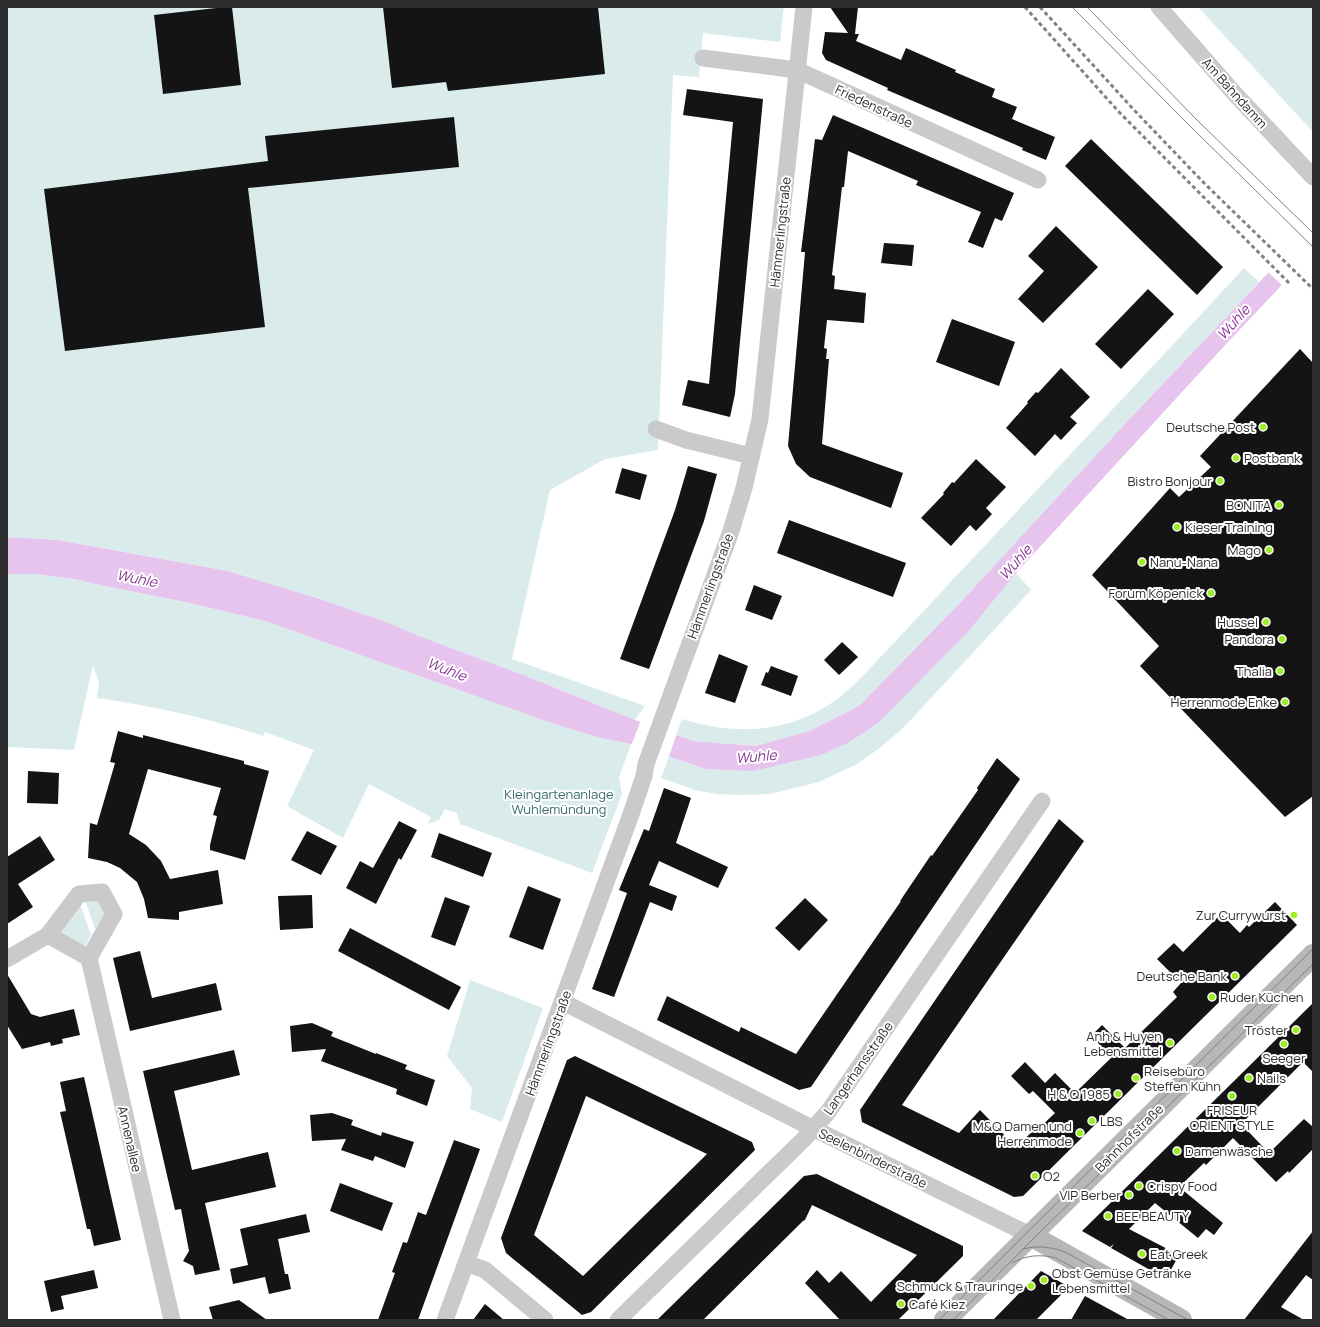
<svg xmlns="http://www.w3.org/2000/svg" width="1320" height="1327" viewBox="0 0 1320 1327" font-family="Manrope,sans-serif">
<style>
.green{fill:#d9eceb}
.water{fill:#e7c4ed}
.pier{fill:#fff}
.building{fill:#141414;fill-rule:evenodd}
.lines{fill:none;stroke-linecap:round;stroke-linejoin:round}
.street{stroke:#cacaca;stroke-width:17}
.secondary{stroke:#b7b7b7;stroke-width:22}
.tram{stroke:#828282;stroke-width:1}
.rail{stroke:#828282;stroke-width:3;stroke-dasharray:4 3;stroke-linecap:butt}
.poi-dot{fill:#9cee25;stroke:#fff;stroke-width:1.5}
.labels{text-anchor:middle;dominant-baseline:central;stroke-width:4;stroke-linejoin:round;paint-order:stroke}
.street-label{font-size:13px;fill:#2d2d2d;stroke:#fff}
.poi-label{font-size:13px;fill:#2d2d2d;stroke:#fff;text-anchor:end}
.park-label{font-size:13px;fill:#386a6b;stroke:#fff}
.water-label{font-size:14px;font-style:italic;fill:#873793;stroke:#fff}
</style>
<rect width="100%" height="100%" fill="#fff"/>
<g class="green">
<path d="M7,7H784L780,42L703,33L699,77L673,75L658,450L605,459L550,490L512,659L645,706L635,720L521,674L414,634L389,623L317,598L228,571L58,540L7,537Z"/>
<path d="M1198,7H1313V132Z"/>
<path d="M1244,268L1259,282L1122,427L958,605L859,706L809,731L756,746L693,741L676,735L682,719C729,734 778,734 822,709C847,695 866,672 886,651C910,626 933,601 956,576C1053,473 1149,371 1244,268Z"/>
<path d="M1016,573L1031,590L905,726L880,748L857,764L819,782L770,794L736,795L717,794L695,790L661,778L669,757L706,769L794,762L968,632Z"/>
<path d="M7,574H37L79,580L100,585L185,602L265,621L557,725L601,738L631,744L619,777L622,794L592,873L460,824L457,813L445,809L439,820L428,824L431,817L369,784L343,838L287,806L314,750L265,732L263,736C208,718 153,706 97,698L99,683L93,665L74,750L7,747Z"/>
<path d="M98,899L105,914L95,929L85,900Z"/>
<path d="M80,904L91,935L84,947L61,935V931Z"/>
<path d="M470,980L543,1008L502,1122L470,1109L472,1088L447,1056Z"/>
</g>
<path class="water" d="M1313,219V249L1279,288L1227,343L1016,573L968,632L878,723L848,743L821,755L753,771L706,769L631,744L601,738L557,725L265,621L185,602L100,585L79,580L37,574H7V537L58,540L228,571L317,598L389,623L414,634L521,674L635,720L693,741L756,746L809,731L859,706L958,605L1122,427L1267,274Z"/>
<g class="pier">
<path d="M1312,218L1313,219V252L1283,286L1267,271Z"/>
<path d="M641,720L677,733L668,759L631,746Z"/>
</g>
<g class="building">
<path d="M225,7H232L241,85L163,94L154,15Z"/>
<path d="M383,7H598L605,74L448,91L446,82L392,88Z"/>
<path d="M830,7H858L855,34H859L856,41L901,60L906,48L956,70L955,72L995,89L992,97L1017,107L1012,119L1055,137L1046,160L1022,150L1023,148L887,90L888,88L826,60L822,53L825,32L848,33Z"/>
<path d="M687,89L763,99L735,394L730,417L682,405L688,380L709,384L733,122L683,115Z"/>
<path d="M833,115L1014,193L1002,221L995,218L983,248L968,242L981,212L916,185L918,181L848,151L844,187H842L832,275L835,276L834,289L866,293L864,323L827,320L824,348L827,349L826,359H829L822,444L903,473L891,508L810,477L796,464L788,446L805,252H801L815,139L822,140Z"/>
<path d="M454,117L459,167L248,188L265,327L65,351L44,189L268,161L265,136Z"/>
<path d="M1091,139L1223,267L1197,295L1065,166Z"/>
<path d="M1056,226L1098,267L1043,323L1018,299L1044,271L1028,256Z"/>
<path d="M884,243L914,245L912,266L881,263Z"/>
<path d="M1148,289L1174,314L1121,369L1095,344Z"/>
<path d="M952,319L1015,342L999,386L936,362Z"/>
<path d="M1300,349L1313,363V796L1285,817L1140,666L1159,646L1092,575L1170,488L1179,497L1211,467L1200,456Z"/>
<path d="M1061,368L1090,397L1070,417L1077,423L1061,440L1055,434L1035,456L1006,428L1028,403L1027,402L1036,392L1038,393Z"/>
<path d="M976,459L1006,487L986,508L992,514L976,531L970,525L951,546L921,518L944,494L943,493L952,482L954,483Z"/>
<path d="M688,466L717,474L704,521L649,669L620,659L675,510Z"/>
<path d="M622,468L647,475L640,500L615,493Z"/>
<path d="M789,520L906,563L893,597L777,553Z"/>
<path d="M754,585L782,596L772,620L745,610Z"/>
<path d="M842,642L858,657L839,675L824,660Z"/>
<path d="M719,654L748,666L735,703L705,693Z"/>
<path d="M771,666L798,676L791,696L761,685L766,672L768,673Z"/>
<path d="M118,731L143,738V735L244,761V764L269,771L245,860L210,850V845L217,816L213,815L221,788L148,769L129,834L146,845L161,861L170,879L218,870L223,904L179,912V920L148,918L144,899L137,882L120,868L107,862L88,858L90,823L97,825L115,763L110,762Z"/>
<path d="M997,758L1020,779L811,1087L799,1090L657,1020L667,996L739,1032L741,1027L796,1054L901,901H900L931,855L932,856L978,790L977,788Z"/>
<path d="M28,771L59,773L58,804L27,803Z"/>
<path d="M664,788L691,798L676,843L728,867L718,888L659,861L649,885L677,896L672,911L650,902L614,997L592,989L627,893L619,890L644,829L649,831Z"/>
<path d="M1059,819L1084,841L902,1105L959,1133L980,1110L1016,1147L1034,1130L1035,1132L1055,1113L1033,1091L1029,1094L1011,1076L1025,1062L1045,1083L1055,1073L1075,1093L1112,1057L1091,1036L1102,1025L1125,1048L1177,997L1173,992L1181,983L1157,959L1174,943L1183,952L1221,914L1240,933L1247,925L1249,927L1275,902L1297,925L1023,1196L1014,1197L862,1122L860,1110Z"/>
<path d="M399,821L417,830L401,860L399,858L376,904L346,888L360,861L373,868Z"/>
<path d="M307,831L337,846L321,875L291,860Z"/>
<path d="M439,833L492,853L483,877L431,857Z"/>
<path d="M40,836L55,860L18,884L33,907L7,924V857Z"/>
<path d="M528,886L561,899L543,950L509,937Z"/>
<path d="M312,895L313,928L280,930L278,896Z"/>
<path d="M445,897L470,906L455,946L431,937Z"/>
<path d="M805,898L828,920L799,951L775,928Z"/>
<path d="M350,928L461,987L449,1010L338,951Z"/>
<path d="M140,951L152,998L216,983L222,1010L130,1031L113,958Z"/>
<path d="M7,974L31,1014L40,1017L74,1009L80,1035L62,1039L63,1043L51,1046L50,1042L22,1049L7,1025Z"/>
<path d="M1313,1003V1072L1303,1062L1241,1124L1269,1153L1304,1119L1313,1127V1149L1289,1173L1288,1171L1276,1182L1233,1138L1206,1165L1204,1163L1179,1187L1223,1223L1214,1235L1206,1229L1198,1238L1155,1203L1129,1229L1179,1255L1166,1279L1111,1248L1114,1244L1110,1247L1082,1231Z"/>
<path d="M312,1023L333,1032L331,1036L376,1054V1053L407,1065L405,1069L435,1080L427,1106L396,1094L397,1089L321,1061L326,1049L292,1052L290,1026Z"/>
<path d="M234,1050L240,1075L174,1091L192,1170L268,1152L276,1187L205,1203L220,1270L195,1275L193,1266L183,1261L189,1251L181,1209L175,1210L143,1071Z"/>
<path d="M575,1056L752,1142L755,1150L591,1312L582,1315L506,1253L501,1238L567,1060ZM586,1096L707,1154L583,1276L534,1235Z"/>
<path d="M84,1077L121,1240L94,1246L90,1229H87L60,1112L66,1111L60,1082Z"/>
<path d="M332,1113L353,1120L351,1125L381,1136L382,1132L414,1142L405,1168L375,1156L373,1161L341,1150L346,1139L312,1141L310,1115Z"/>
<path d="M454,1140L480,1149L418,1320H378L395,1273L392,1272L403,1242L407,1243L418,1212L426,1215Z"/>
<path d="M817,1174L963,1246V1256L898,1320H840L805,1283L817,1270L829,1283L841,1271L871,1302L917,1255L812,1205L805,1220L803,1221L703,1320H657L804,1176Z"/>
<path d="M340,1183L393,1203L382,1231L330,1211Z"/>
<path d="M306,1214L310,1232L278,1239L285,1274H288L291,1289L269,1294L265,1277L233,1284L230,1269L248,1265L240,1229Z"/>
<path d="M1313,1231V1280L1306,1275L1281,1307L1304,1320H1244Z"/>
<path d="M94,1270L98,1288L61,1296L64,1309L51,1312L44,1281Z"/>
<path d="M1041,1271L1069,1287L1036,1320H993Z"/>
<path d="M1085,1296L1129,1320H1071Z"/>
<path d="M239,1300L267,1320H213L209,1307Z"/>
<path d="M485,1304L504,1320H473Z"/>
</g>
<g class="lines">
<g class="street">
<path d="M1159,7L1235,94L1313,177"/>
<path d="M703,58L797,70L1038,180"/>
<path d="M656,429L686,440L751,456"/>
<path d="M48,935L89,958"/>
<path d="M89,958L172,1320"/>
<path d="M7,959L48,935L79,894L102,892L114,914L89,958"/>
<path d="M563,1002L800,1122L1030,1235"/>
<path d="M466,1263L485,1270L545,1320"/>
<path d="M445,1320L630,817L644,776L646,764L731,531L744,488L760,419L804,7"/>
<path d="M618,1320L803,1140L828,1112L1042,801"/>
</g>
<g class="secondary">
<path d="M1030,1235L1181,1320"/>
<path d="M945,1320L1313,955"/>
</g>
<g class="tram">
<path d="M1072,7L1188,124L1313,247"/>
<path d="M1087,7L1197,120L1313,233"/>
<path d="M1023,1249C1038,1245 1053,1247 1067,1253L1188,1320"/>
<path d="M1012,1263C1026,1255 1041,1254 1056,1258L1169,1320"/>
<path d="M939,1320L1313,949"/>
<path d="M953,1320L1034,1238L1313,964"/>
</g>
<g class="rail">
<path d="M1025,7L1119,112L1291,285"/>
<path d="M1040,7L1135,111L1204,183L1313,289"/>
</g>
</g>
<g class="poi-dot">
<circle cx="1263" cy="427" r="4"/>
<circle cx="1236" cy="458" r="4"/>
<circle cx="1220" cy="481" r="4"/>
<circle cx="1279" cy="505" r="4"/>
<circle cx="1177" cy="527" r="4"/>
<circle cx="1269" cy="550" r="4"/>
<circle cx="1142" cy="562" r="4"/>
<circle cx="1211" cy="593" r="4"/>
<circle cx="1266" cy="622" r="4"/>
<circle cx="1282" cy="639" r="4"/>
<circle cx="1280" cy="671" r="4"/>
<circle cx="1285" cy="702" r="4"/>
<circle cx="1294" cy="915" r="4"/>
<circle cx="1235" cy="976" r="4"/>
<circle cx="1212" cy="997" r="4"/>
<circle cx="1296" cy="1030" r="4"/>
<circle cx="1170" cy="1043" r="4"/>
<circle cx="1284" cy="1044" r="4"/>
<circle cx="1136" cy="1078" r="4"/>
<circle cx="1249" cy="1078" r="4"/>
<circle cx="1118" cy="1094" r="4"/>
<circle cx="1232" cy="1096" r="4"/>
<circle cx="1092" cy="1121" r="4"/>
<circle cx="1080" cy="1133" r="4"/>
<circle cx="1177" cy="1151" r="4"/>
<circle cx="1035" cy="1176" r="4"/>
<circle cx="1139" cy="1186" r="4"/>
<circle cx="1129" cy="1195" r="4"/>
<circle cx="1108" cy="1216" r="4"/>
<circle cx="1142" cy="1254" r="4"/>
<circle cx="1044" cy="1280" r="4"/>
<circle cx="1031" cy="1286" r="4"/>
<circle cx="901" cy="1304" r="4"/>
</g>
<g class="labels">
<g class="street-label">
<text transform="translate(1235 93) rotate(48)">Am Bahndamm</text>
<text transform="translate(874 106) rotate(25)">Friedenstraße</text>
<text transform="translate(780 232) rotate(-84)">Hämmerlingstraße</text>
<text transform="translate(710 586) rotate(-70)">Hämmerlingstraße</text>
<text transform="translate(548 1043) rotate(-70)">Hämmerlingstraße</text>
<text transform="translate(858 1068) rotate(-55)">Langerhansstraße</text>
<text transform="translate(1129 1138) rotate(-45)">Bahnhofstraße</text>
<text transform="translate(130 1139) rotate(77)">Annenallee</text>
<text transform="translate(873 1158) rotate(26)">Seelenbinderstraße</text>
</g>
<g class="poi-label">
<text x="1255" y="427">Deutsche Post</text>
<text x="1244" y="458" text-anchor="start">Postbank</text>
<text x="1212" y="481">Bistro Bonjour</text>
<text x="1271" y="505">BONITA</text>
<text x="1185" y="527" text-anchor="start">Kieser Training</text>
<text x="1261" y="550">Mago</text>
<text x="1150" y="562" text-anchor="start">Nanu-Nana</text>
<text x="1203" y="593">Forum Köpenick</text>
<text x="1258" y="622">Hussel</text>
<text x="1274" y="639">Pandora</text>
<text x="1272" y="671">Thalia</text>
<text x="1277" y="702">Herrenmode Enke</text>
<text x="1286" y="915">Zur Currywurst</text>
<text x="1227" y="976">Deutsche Bank</text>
<text x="1220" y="997" text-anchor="start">Ruder Küchen</text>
<text x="1288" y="1030">Tröster</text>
<text x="1162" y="1036">Anh &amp; Huyen<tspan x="1162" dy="15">Lebensmittel</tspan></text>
<text x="1284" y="1058" text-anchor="middle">Seeger</text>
<text x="1144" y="1071" text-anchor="start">Reisebüro<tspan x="1144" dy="15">Steffen Kühn</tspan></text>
<text x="1257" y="1078" text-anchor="start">Nails</text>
<text x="1110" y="1094">H &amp; Q 1985</text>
<text x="1232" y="1110" text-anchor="middle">FRISEUR<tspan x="1232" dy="15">ORIENT STYLE</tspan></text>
<text x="1100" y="1121" text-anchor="start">LBS</text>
<text x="1072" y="1126">M&amp;Q Damen und<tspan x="1072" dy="15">Herrenmode</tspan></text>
<text x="1185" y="1151" text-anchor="start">Damenwäsche</text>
<text x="1043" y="1176" text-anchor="start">O2</text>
<text x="1147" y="1186" text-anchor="start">Crispy Food</text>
<text x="1121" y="1195">VIP Berber</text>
<text x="1116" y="1216" text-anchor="start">BEE BEAUTY</text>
<text x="1150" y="1254" text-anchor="start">Eat Greek</text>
<text x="1052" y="1273" text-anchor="start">Obst Gemüse Getränke<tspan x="1052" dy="15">Lebensmittel</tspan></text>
<text x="1023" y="1286">Schmuck &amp; Trauringe</text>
<text x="909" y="1304" text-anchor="start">Café Kiez</text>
</g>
<g class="park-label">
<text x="559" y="794">Kleingartenanlage<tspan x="559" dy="15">Wuhlemündung</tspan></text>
</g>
<g class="water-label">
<text transform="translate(1233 322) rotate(-48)">Wuhle</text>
<text transform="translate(1015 562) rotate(-48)">Wuhle</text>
<text transform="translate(137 578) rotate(11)">Wuhle</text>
<text transform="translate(447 669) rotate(21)">Wuhle</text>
<text transform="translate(756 756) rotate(-5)">Wuhle</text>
</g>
</g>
<rect width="1320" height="1327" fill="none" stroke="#2d2d2d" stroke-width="16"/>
</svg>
